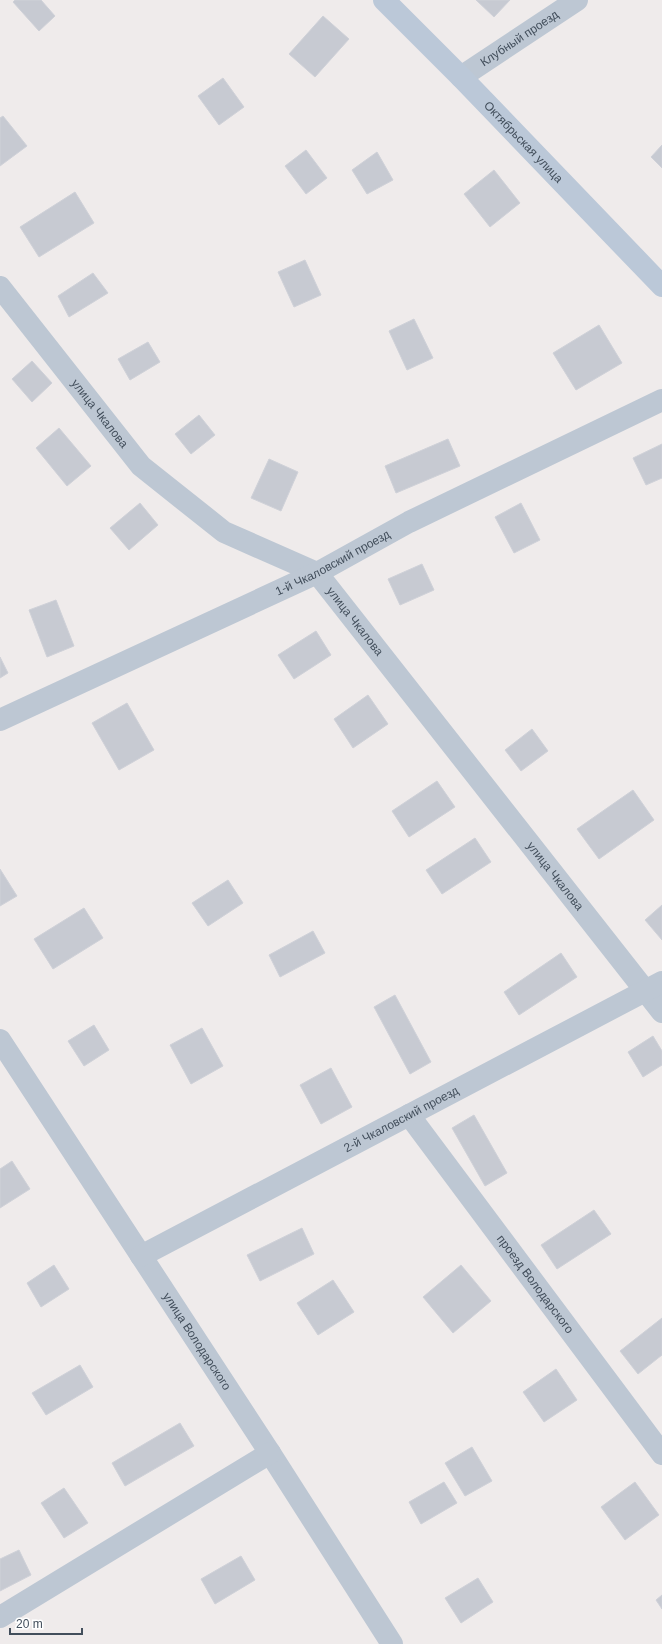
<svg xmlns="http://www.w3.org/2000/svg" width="662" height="1644" viewBox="0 0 662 1644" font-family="Helvetica,sans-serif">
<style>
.building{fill:#c7cad2;stroke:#cfd1d8}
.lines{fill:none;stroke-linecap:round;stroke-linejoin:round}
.street{stroke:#bdc7d3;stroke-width:22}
.secondary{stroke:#bbc8d8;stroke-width:22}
.labels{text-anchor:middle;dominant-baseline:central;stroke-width:3.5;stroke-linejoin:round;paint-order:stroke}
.street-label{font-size:12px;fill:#424e5b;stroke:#fff}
</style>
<rect width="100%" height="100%" fill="#efebeb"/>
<g class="building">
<path d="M15,0H41L55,16L39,31L13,2Z"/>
<path d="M476,0H510L494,17Z"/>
<path d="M323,16L349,39L315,77L289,54Z"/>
<path d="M223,78L244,107L219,125L198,96Z"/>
<path d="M3,116L27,146L0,166V118Z"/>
<path d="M662,145V168L651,157Z"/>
<path d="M306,150L327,178L306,194L285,166Z"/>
<path d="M377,152L393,180L367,194L352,170Z"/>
<path d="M494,170L520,203L490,227L464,194Z"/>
<path d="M75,192L94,223L39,257L20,227Z"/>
<path d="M305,260L321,295L294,307L278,272Z"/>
<path d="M93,273L108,293L69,317L58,296Z"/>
<path d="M414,319L433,358L407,370L389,331Z"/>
<path d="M599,325L622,363L576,390L553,353Z"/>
<path d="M148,342L160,362L130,380L118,359Z"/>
<path d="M32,361L52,383L32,402L12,379Z"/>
<path d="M199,415L215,435L191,454L175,434Z"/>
<path d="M59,428L91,466L67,486L36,448Z"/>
<path d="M448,439L460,466L396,493L385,466Z"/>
<path d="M662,444V478L646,485L633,458Z"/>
<path d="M269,459L298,472L281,511L251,498Z"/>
<path d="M140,503L158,525L129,550L110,528Z"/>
<path d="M521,503L540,540L514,553L495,517Z"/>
<path d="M422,564L434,590L400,605L388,579Z"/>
<path d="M56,600L74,646L47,657L29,610Z"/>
<path d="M316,631L331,655L294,679L278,655Z"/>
<path d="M0,657L8,673L0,678Z"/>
<path d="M368,695L388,724L353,748L334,719Z"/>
<path d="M127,703L154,750L119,770L92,723Z"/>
<path d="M532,729L548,751L521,771L505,750Z"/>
<path d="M437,781L455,807L409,837L392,811Z"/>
<path d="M633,790L654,820L599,859L577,829Z"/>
<path d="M475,838L491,862L442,894L426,870Z"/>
<path d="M0,869L17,896L0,906Z"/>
<path d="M228,880L243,903L208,926L192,903Z"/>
<path d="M662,905V940L645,920Z"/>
<path d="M84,908L103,938L53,969L34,939Z"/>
<path d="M313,931L325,953L280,977L269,955Z"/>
<path d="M561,953L577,977L519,1015L504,992Z"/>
<path d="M395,995L431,1062L410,1074L374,1007Z"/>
<path d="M94,1025L109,1050L84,1066L68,1041Z"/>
<path d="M202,1028L223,1066L191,1084L170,1045Z"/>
<path d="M653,1036L662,1051V1065L643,1077L628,1052Z"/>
<path d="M331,1068L352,1107L321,1124L300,1085Z"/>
<path d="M474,1115L507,1173L485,1186L452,1128Z"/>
<path d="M12,1161L30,1189L0,1208V1169Z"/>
<path d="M594,1210L611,1234L557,1269L541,1245Z"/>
<path d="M302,1228L314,1254L260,1281L247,1255Z"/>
<path d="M54,1265L69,1289L41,1307L27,1283Z"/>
<path d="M461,1265L491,1301L453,1333L423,1297Z"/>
<path d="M333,1280L354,1312L318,1335L297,1303Z"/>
<path d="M662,1318V1355L638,1374L620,1351Z"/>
<path d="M80,1365L93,1387L46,1415L32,1393Z"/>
<path d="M556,1369L577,1400L544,1422L523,1392Z"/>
<path d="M180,1423L194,1446L125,1486L112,1463Z"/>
<path d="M472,1447L492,1481L465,1496L445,1463Z"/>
<path d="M444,1482L457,1503L421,1524L409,1502Z"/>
<path d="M635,1482L659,1515L625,1540L601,1507Z"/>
<path d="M64,1488L88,1523L64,1538L41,1503Z"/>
<path d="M19,1550L31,1575L0,1591V1559Z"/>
<path d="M241,1556L255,1580L215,1604L201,1579Z"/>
<path d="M478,1578L493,1602L461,1623L445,1598Z"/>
<path d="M662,1595V1609L656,1600Z"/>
</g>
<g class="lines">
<g class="street">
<path id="s1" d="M461,77L577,0"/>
<path id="s2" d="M0,287L141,466L224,532L317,573L662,1012"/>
<path id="s3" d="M0,720L317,573L409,522L662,400"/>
<path id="s4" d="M0,1040L270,1453L392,1644"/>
<path id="s5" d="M409,1115L662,1454"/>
<path id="s6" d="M141,1256L662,982"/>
<path d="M0,1617L270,1453"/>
</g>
<path class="secondary" id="s7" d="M384,0L461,77L662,286"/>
</g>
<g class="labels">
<g class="street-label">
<text stroke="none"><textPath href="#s1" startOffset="70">Клубный проезд</textPath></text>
<text stroke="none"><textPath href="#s7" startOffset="199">Октябрьская улица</textPath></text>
<text stroke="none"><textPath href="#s2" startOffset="161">улица Чкалова</textPath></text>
<text stroke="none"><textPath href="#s3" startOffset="368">1-й Чкаловский проезд</textPath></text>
<text stroke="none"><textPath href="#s2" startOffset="497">улица Чкалова</textPath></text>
<text stroke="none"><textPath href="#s2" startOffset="821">улица Чкалова</textPath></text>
<text stroke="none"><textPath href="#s6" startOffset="294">2-й Чкаловский проезд</textPath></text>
<text stroke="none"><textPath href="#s5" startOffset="211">проезд Володарского</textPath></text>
<text stroke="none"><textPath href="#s4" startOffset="360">улица Володарского</textPath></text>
</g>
</g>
<path d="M10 1628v6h72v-6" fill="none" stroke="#424e5b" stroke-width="2"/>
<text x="16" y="1628" font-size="12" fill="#424e5b" stroke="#ffffff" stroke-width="3" paint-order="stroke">20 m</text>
</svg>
